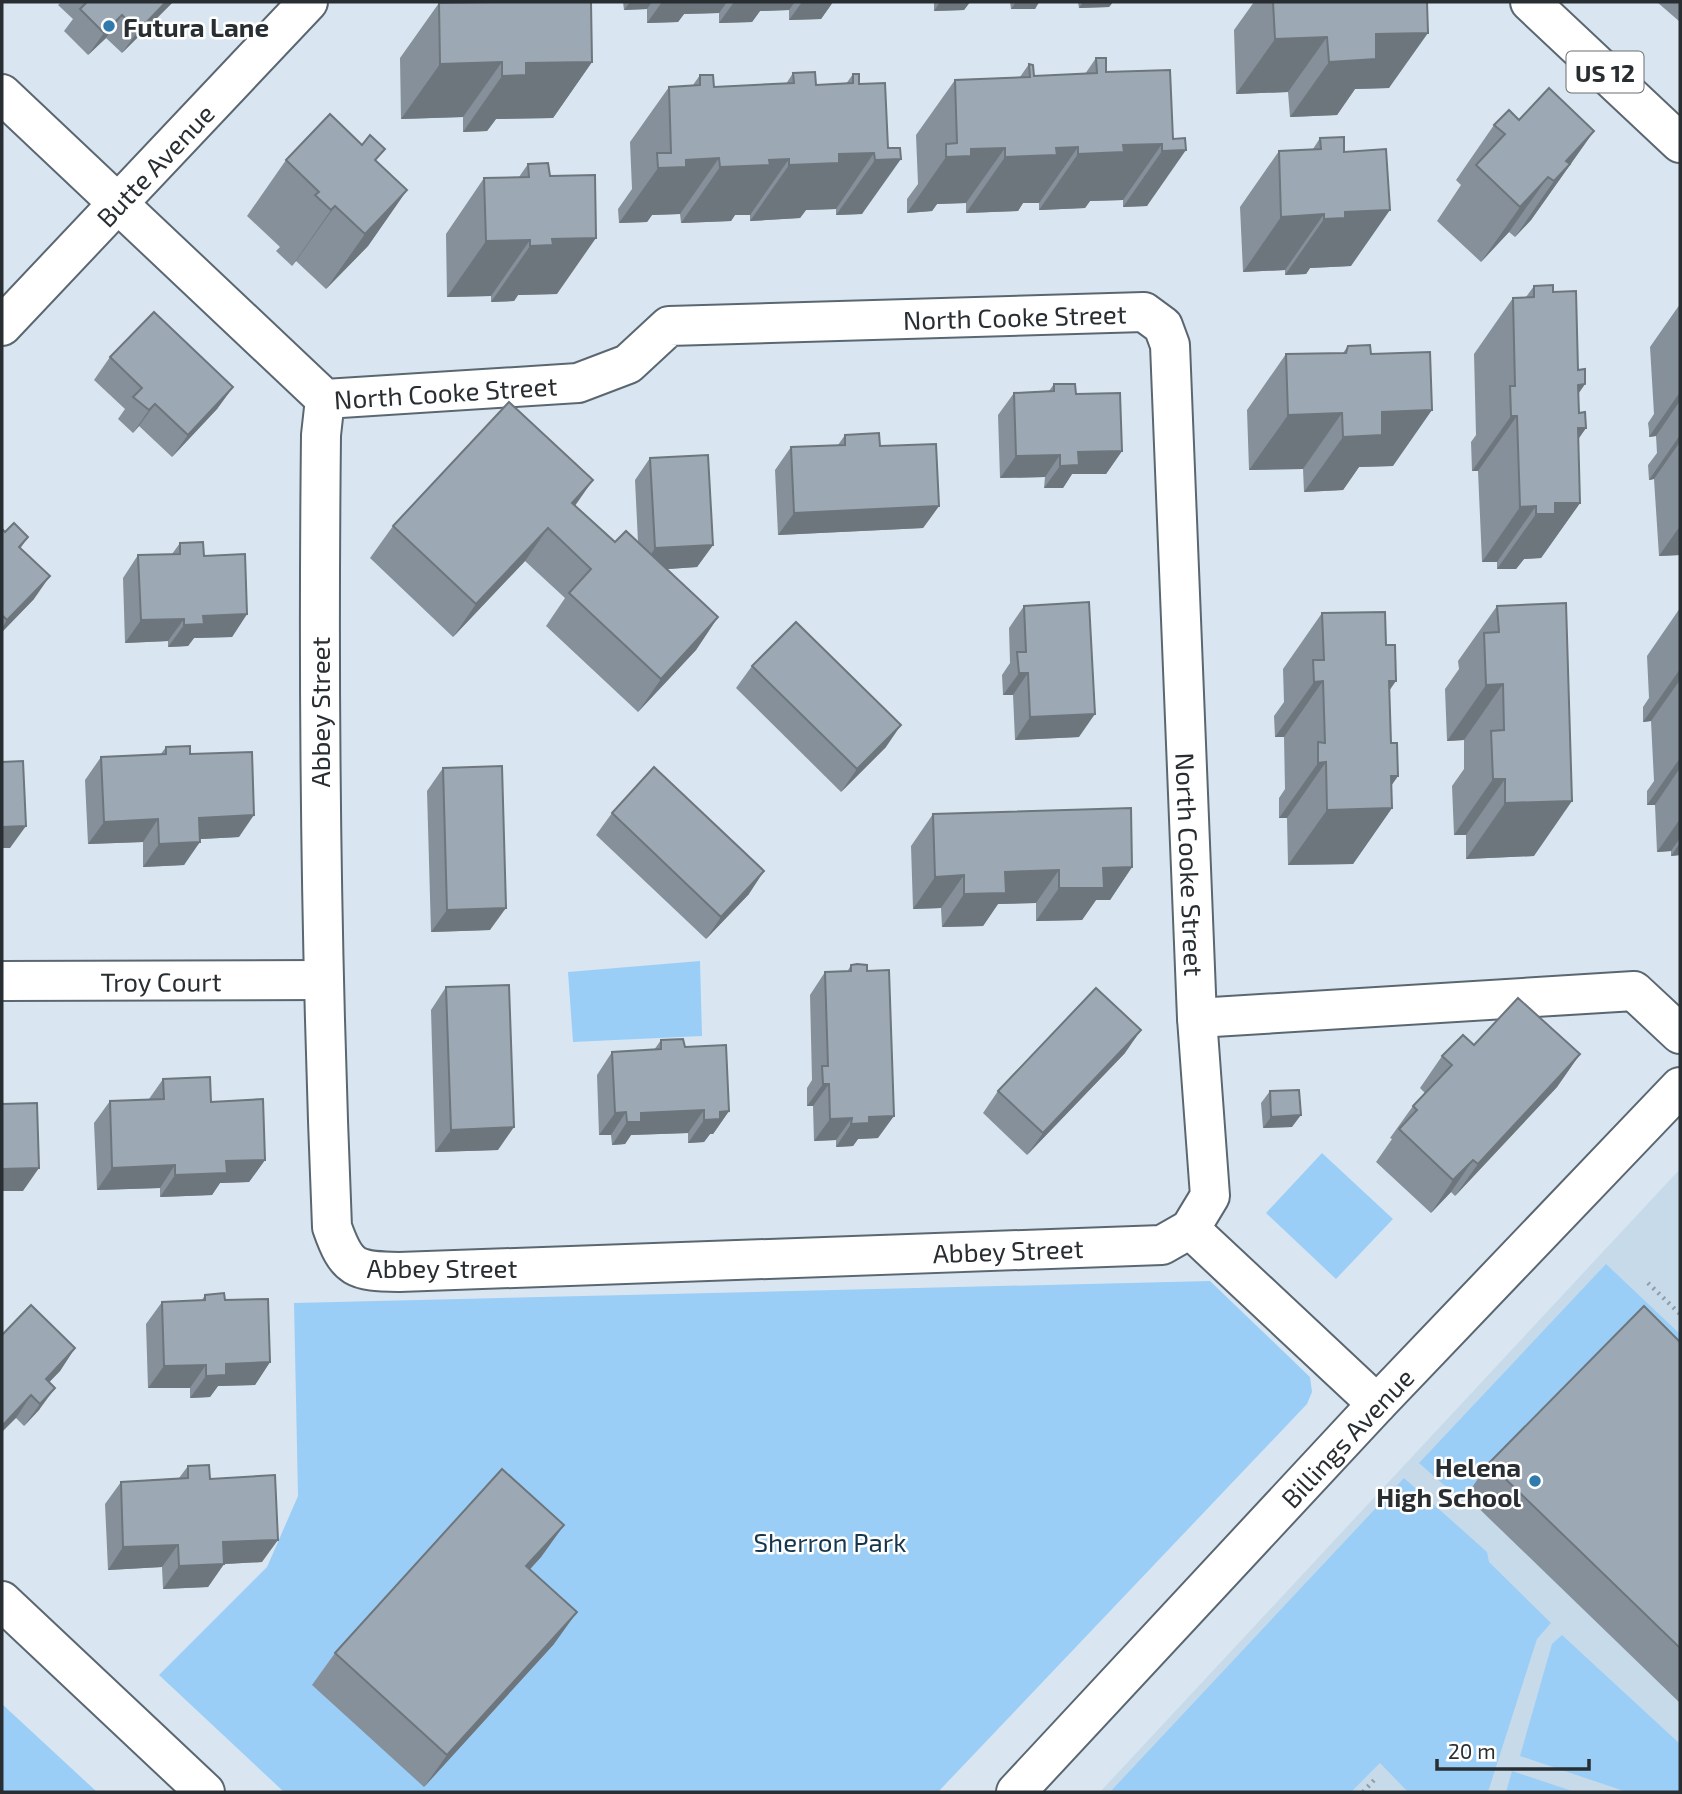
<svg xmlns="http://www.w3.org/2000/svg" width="1682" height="1794" viewBox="0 0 1682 1794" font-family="'Exo 2',sans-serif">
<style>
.built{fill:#c6daea}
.green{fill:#9bcef6}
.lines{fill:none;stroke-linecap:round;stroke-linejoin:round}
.street-casing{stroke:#5b6770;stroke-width:42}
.secondary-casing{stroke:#5b6770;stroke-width:42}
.highway-casing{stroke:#5b6770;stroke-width:42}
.path{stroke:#929ca4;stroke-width:4.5;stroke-dasharray:2 5;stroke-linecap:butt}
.street{stroke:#fff;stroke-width:38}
.secondary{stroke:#fff;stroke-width:38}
.highway{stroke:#fff;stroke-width:38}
.wall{fill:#86909a}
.shaded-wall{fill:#6d767d}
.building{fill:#9ca8b3;stroke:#6d767d;stroke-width:2}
.poi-dot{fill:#307aad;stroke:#fff;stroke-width:2.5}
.labels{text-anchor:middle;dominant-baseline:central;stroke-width:5;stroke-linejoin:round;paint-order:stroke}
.shield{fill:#fff;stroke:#696d70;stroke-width:2}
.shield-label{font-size:24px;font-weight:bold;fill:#292e32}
.poi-label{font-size:26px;font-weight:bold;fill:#292e32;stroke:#fff;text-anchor:start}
.street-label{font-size:26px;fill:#292e32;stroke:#fff}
.park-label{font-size:26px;fill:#16364e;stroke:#fff}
</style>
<rect width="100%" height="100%" fill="#d9e6f1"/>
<path class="built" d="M1680,1169V1792H1100Z"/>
<g class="green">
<path d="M700,961L702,1036L573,1042L568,972Z"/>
<path d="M1322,1153L1393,1219L1336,1279L1266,1213Z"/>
<path d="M1606,1264L1680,1334V1396L1621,1339L1462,1501L1419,1463Z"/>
<path d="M1210,1281L1310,1377L1312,1392L1307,1404L938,1792H284L159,1675L267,1567L298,1496L294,1303Z"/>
<path d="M1404,1478L1487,1552L1489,1562L1551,1623L1537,1639L1488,1792H1408L1380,1763L1351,1792H1110Z"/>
<path d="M1562,1635L1680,1744V1792H1627L1520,1756L1552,1644Z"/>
<path d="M2,1704L97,1792H2Z"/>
<path d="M1512,1771L1575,1792H1506Z"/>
</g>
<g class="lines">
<defs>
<g id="street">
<path id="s1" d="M2,94L325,399L578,383L628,364L669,326L1144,312L1163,326L1170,345L1197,1018L1210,1196L1190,1229L1162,1245L399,1272C355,1271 347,1270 332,1227C321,963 318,700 321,435L325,399"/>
<path id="s2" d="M2,326L308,2"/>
<path id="s3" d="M2,981L322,980"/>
<path d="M1197,1018L1634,991L1680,1034"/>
<path d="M1190,1229L1377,1404"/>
<path id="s4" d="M1016,1792L1377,1404L1680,1087"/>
</g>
<path id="secondary" d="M2,1601L205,1792"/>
<path id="highway" d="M1530,2L1680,143"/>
</defs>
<use href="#street" class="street-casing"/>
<use href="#secondary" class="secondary-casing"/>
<use href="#highway" class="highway-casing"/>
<g class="path">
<path d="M1648,1283L1680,1314"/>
<path d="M1363,1792L1376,1778"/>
</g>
<use href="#street" class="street"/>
<use href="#secondary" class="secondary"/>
<use href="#highway" class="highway"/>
</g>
<g class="wall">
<path d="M61,2H173L122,53L106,38L88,55L64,31L73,19L58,5Z"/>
<path d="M623,2H833L821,19L789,20V10L760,11L752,22L719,23V13L684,14L678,22L647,23V9L624,10Z"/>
<path d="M934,2H980H970L964,10L934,11Z"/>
<path d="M1010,2H1039L1035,9H1011Z"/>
<path d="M1078,2H1113L1109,7L1079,8Z"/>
<path d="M1254,2H1427L1389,88L1355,89L1337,115L1290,117L1288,92L1236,94L1234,30Z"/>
<path d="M1657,2H1680V22Z"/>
<path d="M439,3L592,62L553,118L496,119L487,131L463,132V117L401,119L400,58Z"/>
<path d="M1096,58L1106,72L1173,139L1147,206L1123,207V200L1090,201L1085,208L1039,210V203H1023L1018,211L966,213V203L937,204L932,211L907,213V199L918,184L916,135L955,80L1020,77L1029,64L1034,76L1085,74Z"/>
<path d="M793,73L816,85L846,84L853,74L859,84L888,148L862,214L836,215V209L806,210L800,218L750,221V215H735L731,221L681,223L680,214L652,215L647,222L619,223L618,209L632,189L630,142L669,87L693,85L700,75L714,87L786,84Z"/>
<path d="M1519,120L1594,131L1531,220L1515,237L1509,232L1481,262L1437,221L1461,185L1456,180L1494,125Z"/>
<path d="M1320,138L1351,266L1310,268L1306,274L1285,275V270L1243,272L1240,207L1279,151L1313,149Z"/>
<path d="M286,160L376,161L407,190L368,246L326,289L296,261L292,266L276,251L280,247L247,216Z"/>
<path d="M528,164L557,294L518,295L514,301L491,302V296L447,297L446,234L484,178L519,177Z"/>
<path d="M1534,286L1553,292L1578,370L1585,384L1578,394L1579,413L1586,428L1578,439L1580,503L1541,558L1524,559L1516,569H1497V562H1482L1478,471H1472L1471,442L1476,435L1474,354L1513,298L1526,297Z"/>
<path d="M1680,304V555L1659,556L1654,479L1649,480L1648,465L1657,453L1656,436L1649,437V431L1648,423L1654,414L1650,347Z"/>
<path d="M1348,346L1371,354L1393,466L1359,467L1343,490L1304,492L1303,469L1249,470L1247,410L1286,354L1343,353Z"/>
<path d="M110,357L233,387L217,409L172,457L139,426L133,433L118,419L125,409L94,380Z"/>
<path d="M1054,384L1076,394L1122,451L1106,474H1072L1063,488H1044L1045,477L1000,478L998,415L1014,393L1049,391Z"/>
<path d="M845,435L939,506L923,528L778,535L775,470L791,447L838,445Z"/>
<path d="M650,458L713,545L697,567L667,569L718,617L696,650L638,712L546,626L565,598L525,561L453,637L370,558L393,526L575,505L615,542H638L635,480Z"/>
<path d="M2,529L5,532L28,537L20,549L34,599L2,632Z"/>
<path d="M180,543L204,556L247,614L232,637L194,638L188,646L168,647V641L125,643L123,578L138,555L172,554Z"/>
<path d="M1024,606L1079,737L1015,740L1013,695H1003L1002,675L1010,663L1009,628Z"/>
<path d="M1497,606L1534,856L1466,859V835H1454L1452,786L1464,769V740L1447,741L1445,689L1459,669L1458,661Z"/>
<path d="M1680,608V855L1671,856V851L1657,852L1655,805H1647V791L1654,781L1651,721L1643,722V707L1649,698L1647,656Z"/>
<path d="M1322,613L1386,645L1389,690L1391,743L1398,776L1391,786L1392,808L1353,864L1288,865L1287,818H1279V798L1285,789L1284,737H1275L1274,716L1284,702L1283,669Z"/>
<path d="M752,666L886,747L841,792L736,688Z"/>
<path d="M166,747L190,754L239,837L200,839L184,865L143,867V842L88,844L85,780L101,757L160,755Z"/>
<path d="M443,768L490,930L431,932L427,791Z"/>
<path d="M612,813L749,894L706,939L596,835Z"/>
<path d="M933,814L1132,867L1110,900H1096L1082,920L1036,921V903L998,904L983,926L942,927L941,908L913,909L911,846Z"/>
<path d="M851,965L878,1138L858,1139L853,1146L836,1147V1140L814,1141L813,1106H807V1088L812,1080L810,995L825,972H847Z"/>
<path d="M446,987L498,1150L435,1152L431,1010Z"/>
<path d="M661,1040L685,1047L729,1111L713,1134H710L704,1142L688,1143V1133L631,1135L625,1144L612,1145L611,1135H599L597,1075L612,1052L654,1050Z"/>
<path d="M1474,1045L1580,1054L1557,1087L1455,1196L1451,1192L1431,1213L1376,1162L1392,1139L1390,1138L1413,1106L1425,1093L1420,1088L1442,1056Z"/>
<path d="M1125,1053L1027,1155L983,1113L998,1091Z"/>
<path d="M163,1079L211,1102L265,1160L249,1182L220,1183L212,1195L160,1197V1188L97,1190L94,1123L110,1101L149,1099Z"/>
<path d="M1270,1091L1292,1127L1263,1128L1261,1103Z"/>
<path d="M205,1295L225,1300L270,1362L255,1385L218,1386L210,1397L190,1398V1388H148L146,1324L162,1302L202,1300Z"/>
<path d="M2,1335L75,1348L60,1371L49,1382L39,1410L24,1426L16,1418Z"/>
<path d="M1680,1342V1703L1466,1496L1489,1463Z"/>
<path d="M188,1466L210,1479L262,1562L224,1564L208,1587L163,1589L162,1567L108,1570L105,1504L121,1482L179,1478Z"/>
<path d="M564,1525L541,1557L530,1569L554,1644L424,1787L312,1685L335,1653Z"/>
</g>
<g class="shaded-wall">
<path d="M166,2H173L122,53L138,31Z"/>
<path d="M630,2H652L647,9L624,10Z"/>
<path d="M662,2H727L719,13L684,14L678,22L647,23Z"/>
<path d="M734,2H795L789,10L760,11L752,22L719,23Z"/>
<path d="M802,2H833L821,19L789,20Z"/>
<path d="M940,2H980H970L964,10L934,11Z"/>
<path d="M1016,2H1039L1035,9H1011Z"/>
<path d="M1083,2H1113L1109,7L1079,8Z"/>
<path d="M122,15L106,38L88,55L104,33Z"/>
<path d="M1428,33L1389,88L1355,89L1337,115L1290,117L1329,62L1376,34Z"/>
<path d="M1327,37L1288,92L1236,94L1275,39Z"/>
<path d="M502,62L463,117L401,119L440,64Z"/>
<path d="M592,62L553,118L496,119L487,131L463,132L502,76L526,63Z"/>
<path d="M1594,131L1531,220L1515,237L1554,181L1566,161Z"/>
<path d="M1162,144L1123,200L1090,201L1085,208L1039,210L1078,154L1123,145Z"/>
<path d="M1078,147L1039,203H1023L1018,211L966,213L1005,157L1056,148Z"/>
<path d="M1005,148L966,203L937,204L932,211L907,213L946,157L971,149Z"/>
<path d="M1186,150L1147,206L1123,207L1162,151Z"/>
<path d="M874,153L836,209L806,210L800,218L750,221L789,165L839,154Z"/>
<path d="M719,158L680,214L652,215L647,222L619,223L658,168L686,160Z"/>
<path d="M789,159L750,215H735L731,221L681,223L720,167L769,160Z"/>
<path d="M901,159L862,214L836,215L875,160Z"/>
<path d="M1548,177L1509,232L1481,262L1520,207Z"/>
<path d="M407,190L368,246L326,289L365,234Z"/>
<path d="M335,206L296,261L292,266L331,210Z"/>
<path d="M1390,210L1351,266L1310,268L1306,274L1285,275L1324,219L1345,212Z"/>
<path d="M1324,214L1285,270L1243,272L1281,217Z"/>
<path d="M596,238L557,294L518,295L514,301L491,302L530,246L552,239Z"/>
<path d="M530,240L491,296L447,297L486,241Z"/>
<path d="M1585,384L1546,440L1578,385Z"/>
<path d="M233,387L217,409L172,457L188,435Z"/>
<path d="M1680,392V401L1656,436L1649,437Z"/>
<path d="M155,404L139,426L133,433L149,410Z"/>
<path d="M1432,410L1393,466L1359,467L1343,490L1304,492L1343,437L1382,412Z"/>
<path d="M1342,413L1303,469L1249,470L1288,415Z"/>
<path d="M1511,416H1517L1478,471H1472Z"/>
<path d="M1578,428H1586L1547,484Z"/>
<path d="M1680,435V442L1654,479L1649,480Z"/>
<path d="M1122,451L1106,474H1072L1063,488H1044L1060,466L1078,452Z"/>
<path d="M1060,455L1045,477L1000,478L1016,456Z"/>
<path d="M593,480L570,513L550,535L572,503Z"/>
<path d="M1555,503H1580L1541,558L1524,559L1516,569H1497L1536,514Z"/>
<path d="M939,506L923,528L778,535L794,513Z"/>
<path d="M1536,506L1497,562H1482L1520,507Z"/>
<path d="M1680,526V555L1659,556Z"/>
<path d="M548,528L525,561L453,637L476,604Z"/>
<path d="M713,545L697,567L640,571L655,548Z"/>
<path d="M50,576L34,599L2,632V628L7,620Z"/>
<path d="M247,614L232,637L194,638L188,646L168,647L184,625L203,616Z"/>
<path d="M718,617L696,650L638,712L661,679Z"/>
<path d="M184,619L168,641L125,643L141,620Z"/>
<path d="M1680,669V680L1651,721L1643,722Z"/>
<path d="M1019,673H1028L1013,695H1003Z"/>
<path d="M1323,681L1284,737H1275L1314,682Z"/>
<path d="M1389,681H1396L1357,737Z"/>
<path d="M1503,684L1464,740L1447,741L1486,685Z"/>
<path d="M1095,714L1079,737L1015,740L1030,717Z"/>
<path d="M901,725L886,747L841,792L857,769Z"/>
<path d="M1680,758V768L1655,805H1647Z"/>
<path d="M1326,762L1287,818H1279L1318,763Z"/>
<path d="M1391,776H1398L1375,808H1392L1353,864L1288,865L1327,810Z"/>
<path d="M1493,779H1505L1466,835H1454Z"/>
<path d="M1572,801L1534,856L1466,859L1505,803Z"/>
<path d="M254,815L239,837L183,840L199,818Z"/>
<path d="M158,819L143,842L88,844L104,822Z"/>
<path d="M1680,819V838L1671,851L1657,852Z"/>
<path d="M26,826L10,848H2V827Z"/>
<path d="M200,842L184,865L143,867L159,844Z"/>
<path d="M1680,843V855L1671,856Z"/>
<path d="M1132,867L1110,900H1096L1082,920L1036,921L1059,888L1103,868Z"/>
<path d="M1059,870L1036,903L998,904L983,926L942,927L964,894L1005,872Z"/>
<path d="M764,871L749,894L706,939L721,917Z"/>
<path d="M964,875L941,908L913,909L935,877Z"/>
<path d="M506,908L490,930L431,932L447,910Z"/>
<path d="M1141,1030L1125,1053L1027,1155L1043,1133Z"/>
<path d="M1580,1054L1557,1087L1455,1196L1478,1164Z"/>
<path d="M823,1084H829L813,1106H807Z"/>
<path d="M704,1110L688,1133L631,1135L625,1144L612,1145L627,1122L641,1113Z"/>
<path d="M729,1111L713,1134H710L704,1142L688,1143L704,1120L720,1112Z"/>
<path d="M626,1112L611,1135H599L615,1113Z"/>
<path d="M1301,1115L1292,1127L1263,1128L1271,1117Z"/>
<path d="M894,1116L878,1138L858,1139L853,1146L836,1147L851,1124L869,1117Z"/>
<path d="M852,1118L836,1140L814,1141L830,1119Z"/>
<path d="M514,1127L498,1150L435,1152L451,1130Z"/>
<path d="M265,1160L249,1182L220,1183L212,1195L160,1197L175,1175L226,1161Z"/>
<path d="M1473,1160L1451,1192L1431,1213L1453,1180Z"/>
<path d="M175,1165L160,1188L97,1190L112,1168Z"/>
<path d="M39,1168L23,1191H2V1169Z"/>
<path d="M75,1348L60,1371L34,1398L46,1379Z"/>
<path d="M270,1362L255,1385L218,1386L210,1397L190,1398L206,1376L226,1364Z"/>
<path d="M206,1365L190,1388H148L164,1366Z"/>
<path d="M55,1388L39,1410L24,1426L40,1404Z"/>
<path d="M31,1395L16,1418L2,1432V1426Z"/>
<path d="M564,1525L541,1557L503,1599L526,1566Z"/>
<path d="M278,1540L262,1562L207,1565L223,1542Z"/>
<path d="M178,1545L162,1567L108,1570L123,1547Z"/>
<path d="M224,1564L208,1587L163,1589L179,1566Z"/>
<path d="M577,1612L554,1644L424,1787L447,1755Z"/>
</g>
<g class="building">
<path d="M87,2H166L138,31L122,15L104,33L80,9Z"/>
<path d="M492,2H591L592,62L526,63V75L502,76V62L440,64L439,3Z"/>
<path d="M1273,2H1427L1428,33L1376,34V59L1329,62L1327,37L1275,39Z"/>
<path d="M1096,58H1106V72L1170,70L1173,139L1185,138L1186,150L1162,151V144L1123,145L1124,152L1078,154V147L1056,148L1057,155L1005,157V148L971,149V156L946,157V144L957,143L955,80L1030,77L1029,64L1033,65L1034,76L1097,73Z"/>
<path d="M815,72L816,85L853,83V74H859V84L885,83L888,148H900L901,159L875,160L874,153L839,154V163L789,165V159L769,160L770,165L720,167L719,158L686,160V167L658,168L657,153H671L669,87L700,85V75H713L714,87L794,83L793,73Z"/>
<path d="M1549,88L1594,131L1566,161L1570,164L1554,181L1548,177L1520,207L1476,165L1505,134L1494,125L1509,110L1519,120Z"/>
<path d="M330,114L362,145L370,135L385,149L375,160L407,190L365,234L335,206L331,210L315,195L319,192L286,160Z"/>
<path d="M1344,137V152L1386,149L1390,210L1345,212V218L1324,219V214L1281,217L1279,151L1321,149L1320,138Z"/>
<path d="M548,163L550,176L595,175L596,238L552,239L553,245L530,246V240L486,241L484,178L529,177L528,164Z"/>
<path d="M1553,285V292L1576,291L1578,370L1585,369V384L1578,385L1579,413L1585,412L1586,428H1578L1580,503H1555V514H1536V506L1520,507L1517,416H1511L1510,386H1515L1513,298L1534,297V286Z"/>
<path d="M154,312L233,387L188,435L155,404L149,410L133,397L142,388L110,357Z"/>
<path d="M1370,345L1371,354L1430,352L1432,410L1382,412V435L1343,437L1342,413L1288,415L1286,354L1346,353L1348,346Z"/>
<path d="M1054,384H1075L1076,394L1120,393L1122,451L1078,452L1079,465L1060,466V455L1016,456L1014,393L1054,391Z"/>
<path d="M509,402L593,480L572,503L615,542L626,531L718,617L661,679L569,593L591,569L548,528L476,604L393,526Z"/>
<path d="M879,433L880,446L936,444L939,506L794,513L791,447L845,445V435Z"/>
<path d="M708,455L713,545L655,548L650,458Z"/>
<path d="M14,523L28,537L19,547L50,576L7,620L2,615V529L5,532Z"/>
<path d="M203,542L204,556L245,554L247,614L203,616L204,624L184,625V619L141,620L138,555L180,554V543Z"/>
<path d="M1089,602L1095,714L1030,717L1028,673H1019L1017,652H1026L1024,606Z"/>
<path d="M1566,603L1572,801L1505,803V779H1493L1491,731L1504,730L1503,684L1486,685L1484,633L1499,632L1497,606Z"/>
<path d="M1385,612L1386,645H1395L1396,681H1389L1391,743H1397L1398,776H1391L1392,808L1327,810L1326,762L1318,763V742L1325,743L1323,681L1314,682L1313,660H1324L1322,613Z"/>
<path d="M796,622L901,725L857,769L752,666Z"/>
<path d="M190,746V754L252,752L254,815L199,818L200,842L159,844L158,819L104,822L101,757L166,754V747Z"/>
<path d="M23,761L26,826L2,827V762Z"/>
<path d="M502,766L506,908L447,910L443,768Z"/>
<path d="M654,767L764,871L721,917L612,813Z"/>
<path d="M1131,808L1132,867L1103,868L1104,888H1059V870L1005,872L1006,893L964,894V875L935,877L933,814Z"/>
<path d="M857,964L867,965V971L889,970L894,1116L869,1117V1123L851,1124L852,1118L830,1119L829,1084H823L822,1066H828L825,972L851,971V965Z"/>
<path d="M509,985L514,1127L451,1130L446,987Z"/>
<path d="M1096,988L1141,1030L1043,1133L998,1091Z"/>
<path d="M1518,998L1580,1054L1478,1164L1473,1160L1453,1180L1399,1129L1417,1110L1413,1106L1452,1065L1442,1056L1463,1035L1474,1045Z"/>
<path d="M683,1039L685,1047L726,1045L729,1111L720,1112V1119L704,1120V1110L641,1113V1122H627L626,1112L615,1113L612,1052L661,1049V1040Z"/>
<path d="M210,1077L211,1102L263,1099L265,1160L226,1161L227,1173L175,1175V1165L112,1168L110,1101L164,1099L163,1079Z"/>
<path d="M1299,1090L1301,1115L1271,1117L1270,1091Z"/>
<path d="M37,1103L39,1168L2,1169V1104Z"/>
<path d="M224,1293L225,1300L268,1299L270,1362L226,1364V1375L206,1376V1365L164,1366L162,1302L205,1300V1295Z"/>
<path d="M31,1305L75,1348L46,1379L55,1388L40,1404L31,1395L2,1426V1335Z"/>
<path d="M1644,1306L1680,1342V1648L1489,1463Z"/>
<path d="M209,1465L210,1479L275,1475L278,1540L223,1542L224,1564L179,1566L178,1545L123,1547L121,1482L188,1478V1466Z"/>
<path d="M502,1469L564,1525L526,1566L577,1612L447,1755L335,1653Z"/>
</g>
<g class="poi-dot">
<circle cx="109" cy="26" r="7"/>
<circle cx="1535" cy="1481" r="7"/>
</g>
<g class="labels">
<rect class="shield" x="1566.5" y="51.5" width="77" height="41" rx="5"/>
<g class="shield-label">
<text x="1605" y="72">US 12</text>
</g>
<g class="poi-label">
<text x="123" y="26">Futura Lane</text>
<text x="1521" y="1466" text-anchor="end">Helena<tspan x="1521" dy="30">High School</tspan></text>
</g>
<g class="street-label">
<text stroke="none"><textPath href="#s2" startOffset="222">Butte Avenue</textPath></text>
<text stroke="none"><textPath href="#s1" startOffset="1153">North Cooke Street</textPath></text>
<text stroke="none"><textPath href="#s1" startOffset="565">North Cooke Street</textPath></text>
<text transform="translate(319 712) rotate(-90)">Abbey Street</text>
<text stroke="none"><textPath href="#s1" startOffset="1846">North Cooke Street</textPath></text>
<text stroke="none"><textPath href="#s3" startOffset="159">Troy Court</textPath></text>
<text transform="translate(1008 1250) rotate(-2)">Abbey Street</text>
<text x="442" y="1267">Abbey Street</text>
<text stroke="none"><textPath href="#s4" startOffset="485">Billings Avenue</textPath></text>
</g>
<g class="park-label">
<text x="830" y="1541">Sherron Park</text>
</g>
</g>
<rect width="1682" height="1794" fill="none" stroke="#292e32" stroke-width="7"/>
<path d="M1437 1759v10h152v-10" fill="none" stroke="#292e32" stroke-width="3.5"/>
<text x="1448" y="1759" font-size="21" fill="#292e32" stroke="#ffffff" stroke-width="5" paint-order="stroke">20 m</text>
</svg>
